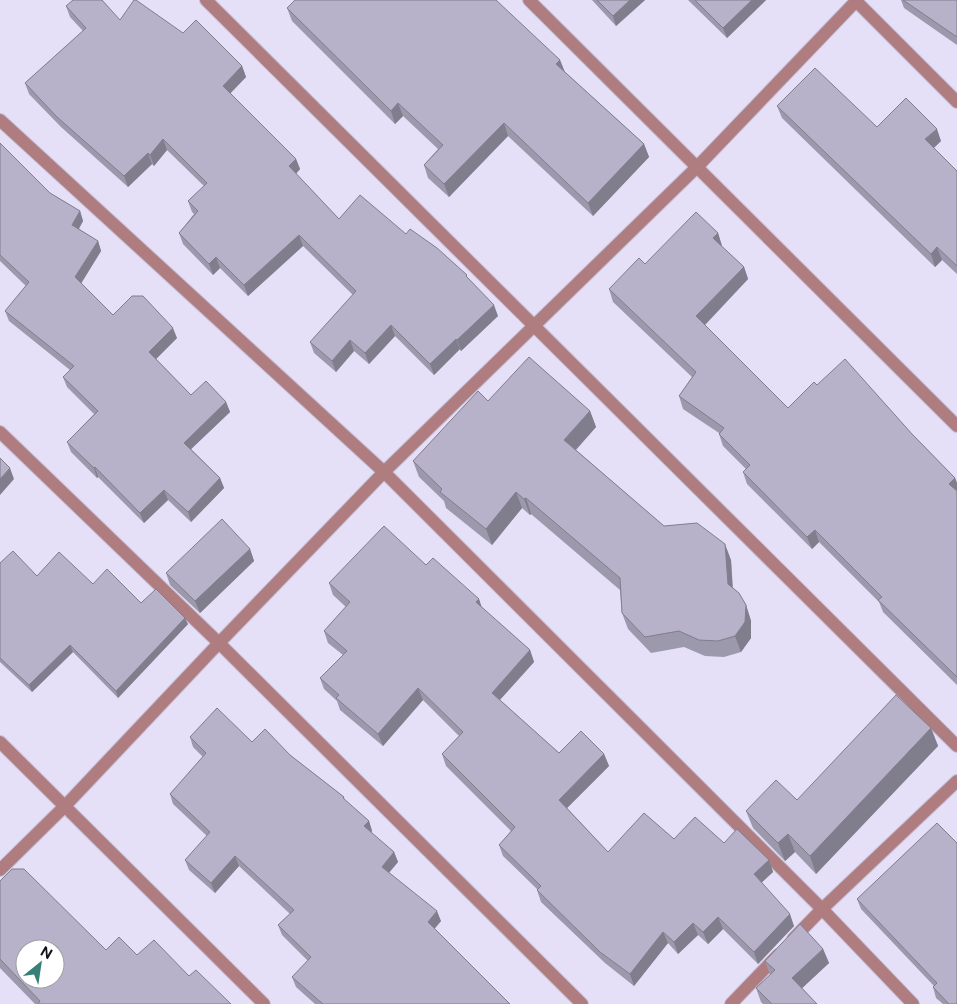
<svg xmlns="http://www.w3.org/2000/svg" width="957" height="1004" viewBox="0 0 957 1004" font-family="'Public Sans',sans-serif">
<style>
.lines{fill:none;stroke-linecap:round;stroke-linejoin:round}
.minor-casing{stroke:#c3bed4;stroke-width:14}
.minor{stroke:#af7c80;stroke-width:12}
.wall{fill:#9d99ad}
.shaded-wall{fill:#807d8d}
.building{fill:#b7b2c9;stroke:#807d8d;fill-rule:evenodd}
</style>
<rect width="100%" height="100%" fill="#e5dff8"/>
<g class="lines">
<defs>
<g id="minor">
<path d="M206,0L957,746"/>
<path d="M529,0L957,426"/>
<path d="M855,0L957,102"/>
<path d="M0,120L384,472L822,909L913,1004"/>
<path d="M0,432L219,643L582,1004"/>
<path d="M0,742L264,1004"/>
<path d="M0,870L65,806L219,643L384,472L697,167L857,0"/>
<path d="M793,939L822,909L957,781"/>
<path d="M731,1004L778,955"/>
</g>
</defs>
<use href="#minor" class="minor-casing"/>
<use href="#minor" class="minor"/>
</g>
<g class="wall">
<path d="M592,0H645L616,26Z"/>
<path d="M688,0H766L727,38Z"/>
<path d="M901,0H957V45L904,8Z"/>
<path d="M66,6L120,20L183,33L242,66L246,77L230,93L296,159L300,169L296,174L339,219L406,234L468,279L498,316L461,351L460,349L434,375L395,336L369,364L354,351L336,372L314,353L310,342L353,295L303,246L248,296L220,268L213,275L183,244L179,233L194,214L192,212L188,201L204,186L167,150L154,166L152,164L128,187L61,127L29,94L25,83L83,31L70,17Z"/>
<path d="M287,8L560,60L565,72L644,144L649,157L593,216L508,136L449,197L428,178L424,165L438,149L403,116L395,124L292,21Z"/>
<path d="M777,106L877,127L941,141L934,148L957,171V274L942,260L935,267L782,118Z"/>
<path d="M0,143L50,193L80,211L83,221L79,229L98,241L101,251L81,283L113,315L177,338L156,359L191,395L226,402L230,412L191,449L220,478L224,488L191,522L168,500L144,523L98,477L97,478L71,452L67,442L94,414L67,387L63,377L70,370L9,321L5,311L26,286L0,261Z"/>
<path d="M718,233L722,246H721L744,267L748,279L705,325L788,408L817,385L912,434L955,478L957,483V685L883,612L879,602L819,542L812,549L747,484L743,472L746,469L723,446L719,434V433L683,409L679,396L692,377L613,302L609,289L645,264Z"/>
<path d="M488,401L590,411L596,427L576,450L664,526L731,560L733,588L746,605L751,621V638L741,652L724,657L705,656L684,647L651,653L628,629L622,613L620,590L531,514L530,515L522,508L492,545L446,508L444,501L419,477L413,461Z"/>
<path d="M250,549L254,561L200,613L170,585L166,573Z"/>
<path d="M0,563L37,576L93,584L141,603L188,624L118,698L73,652L32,692L0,662Z"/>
<path d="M426,565L479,599L481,607L530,650L534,662L500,700L559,753L604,754L609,766L567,808L608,852L674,839L724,843L769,860L773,872L761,883L794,926L758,964L723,929L708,944L698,935L678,954L668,943L634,986L605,963L541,902L537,890V889L503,856L499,845L511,831L446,766L442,754L459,736L423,700L383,746L340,710L337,701L324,689L320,678L343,655L328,643L324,631L346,607L333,595L329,583Z"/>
<path d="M931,728L938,746L816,874L795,852L785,861L753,828L746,811L797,800Z"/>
<path d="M190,737L252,742L290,755L344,797L345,801L369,821L372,831L371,833L394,852L398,862L389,873L441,921L434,929L510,1004H315L296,987L292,977L308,961L282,935L278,925L290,914L239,866L215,893L189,870L185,860L207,836L173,804L170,794L203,757L193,747Z"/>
<path d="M0,881L106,950L137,955L189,976L231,1004H35L0,968Z"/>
<path d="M857,899L957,1004H943L936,998L933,987L934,986L861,909Z"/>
<path d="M823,949L829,963L802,988L817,1004H763L761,1002L756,988L770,975L765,961Z"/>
</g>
<g class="shaded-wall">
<path d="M630,0H645L616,26L613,16Z"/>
<path d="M752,0H766L727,38L723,28Z"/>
<path d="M560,60L565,73L556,64Z"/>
<path d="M242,66L246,77L227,97L223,86Z"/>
<path d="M398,103L403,116L395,124L391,111Z"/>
<path d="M504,123L508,136L449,197L444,184Z"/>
<path d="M937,129L941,141L930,151L925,139Z"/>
<path d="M163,139L167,150L154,166L150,155Z"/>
<path d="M644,144L649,157L593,216L588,203Z"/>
<path d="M148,153L152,164L128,187L124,176Z"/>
<path d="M296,159L300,169L293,177L289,166Z"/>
<path d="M80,211L83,221L75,235L72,225Z"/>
<path d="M718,233L722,246L717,251L713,238Z"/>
<path d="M299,235L303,246L248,296L244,285Z"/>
<path d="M98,241L101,251L79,287L75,277Z"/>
<path d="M937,247L942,260L935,267L931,254Z"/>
<path d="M216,257L220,268L213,275L209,264Z"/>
<path d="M744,267L748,279L701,329L696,316Z"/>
<path d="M494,305L498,316L461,351L457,340Z"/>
<path d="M391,325L395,336L369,364L365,353Z"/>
<path d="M173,328L177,338L153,362L149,352Z"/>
<path d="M456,339L460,349L434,375L430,364Z"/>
<path d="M350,340L354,351L336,372L332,361Z"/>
<path d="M226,402L230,412L187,453L184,443Z"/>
<path d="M590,411L596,427L570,456L564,440Z"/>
<path d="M95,467L98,477L97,478L94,468Z"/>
<path d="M10,468L14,479L0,495V479Z"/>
<path d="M220,478L224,488L191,522L188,512Z"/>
<path d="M955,478L957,483V493L949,484Z"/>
<path d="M164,490L168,500L144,523L140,513Z"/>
<path d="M516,492L522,508L492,545L486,529Z"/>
<path d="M526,498L531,514L530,515L524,499Z"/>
<path d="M815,530L819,542L812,549L807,537Z"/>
<path d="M725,544L731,560L733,599L728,584Z"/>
<path d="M250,549L254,561L200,613L195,601Z"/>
<path d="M479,599L483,611L476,602Z"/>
<path d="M746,605L751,621V638L741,652L735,636Z"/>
<path d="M185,618L188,624L118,698L116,691Z"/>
<path d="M70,645L73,652L32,692L29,685Z"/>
<path d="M530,650L534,662L496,704L492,693Z"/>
<path d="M418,688L423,700L383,746L378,734Z"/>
<path d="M931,728L938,746L816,874L810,856Z"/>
<path d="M604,754L609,766L563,812L559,800Z"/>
<path d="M369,821L372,831L368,836L364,826Z"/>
<path d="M788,834L795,852L785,861L778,843Z"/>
<path d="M394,852L398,862L385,877L382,867Z"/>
<path d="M235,856L239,866L215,893L211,883Z"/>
<path d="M769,860L773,872L758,886L754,874Z"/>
<path d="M437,911L441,921L431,933L428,922Z"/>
<path d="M790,914L794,926L758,964L754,952Z"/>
<path d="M718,917L723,929L708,944L703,932Z"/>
<path d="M693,923L698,935L678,954L674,942Z"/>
<path d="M663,932L668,943L634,986L630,974Z"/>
<path d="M823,949L829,963L798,992L792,978Z"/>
</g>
<g class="building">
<path d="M73,0H102L120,20L134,0H136L183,33L196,20L242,66L223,86L296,159L289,166L339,219L360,195L406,234L410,229L437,248L467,275L466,276L494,305L457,340L456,339L430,364L391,325L365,353L350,340L332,361L310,342L356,291L299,235L244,285L216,257L209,264L179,233L198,211L188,201L207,183L163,139L150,155L148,153L124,176L57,117L25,83L86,28L66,6Z"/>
<path d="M295,0H496L560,60L556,64L644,144L588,203L504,123L444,184L424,165L443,145L398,103L391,111L287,8Z"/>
<path d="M597,0H630L613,16Z"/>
<path d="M695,0H752L723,28Z"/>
<path d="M903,0H957V37Z"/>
<path d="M815,68L877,127L906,98L937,129L925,139L957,171V266L937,247L931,254L777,106Z"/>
<path d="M0,143L50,193L80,211L72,225L98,241L75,277L113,315L132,296H143L173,328L149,352L191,395L206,381L226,402L184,443L220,478L188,512L164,490L140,513L95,467L94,468L67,442L98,411L63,377L74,366L5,311L29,282L0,255Z"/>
<path d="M696,212L718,233L713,238L744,267L696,316L788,408L814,382L817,385L845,359L912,434L955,478L949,484L957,491V677L878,600L882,597L815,530L807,537L743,472L750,465L719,434L724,428L679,396L696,372L609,289L639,258L645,264Z"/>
<path d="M529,357L590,411L564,440L664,526L697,523L725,544L728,584L739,593L746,605L745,622L735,636L718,641L699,640L679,631L645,637L622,613L620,578L526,498L524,499L516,492L486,529L440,492L442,489L413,461L478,391L488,401Z"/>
<path d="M0,458L10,468L0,479Z"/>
<path d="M222,519L250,549L195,601L166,573Z"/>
<path d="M384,526L426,565L433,558L479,599L476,602L530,650L492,693L559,753L581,731L604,754L559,800L608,852L644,813L674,839L695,817L724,843L737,829L769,860L754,874L790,914L754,952L718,917L703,932L693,923L674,942L663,932L630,974L600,952L537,890L541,886L499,845L515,827L442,754L463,732L418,688L378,734L336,698L339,695L320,678L347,651L324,631L350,602L329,583Z"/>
<path d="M13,551L37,576L59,552L93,584L107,569L141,603L156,589L185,618L116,691L70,645L29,685L0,658V563Z"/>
<path d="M896,695L931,728L810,856L788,834L778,843L746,811L776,780L797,800Z"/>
<path d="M217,708L252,742L265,729L290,755L344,797L343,798L369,821L364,826L394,852L382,867L437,911L428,922L510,1004H323L292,977L311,957L278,925L294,910L235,856L211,883L185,860L210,832L170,794L206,753L190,737Z"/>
<path d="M937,823L957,843V1004H949L933,987L937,983L857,899Z"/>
<path d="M12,869H24L106,950L119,937L137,955L154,940L189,976L196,970L231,1004H38L40,1001L0,959V881ZM25,949H55V979H25Z"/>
<path d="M800,924L823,949L792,978L817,1004H772L756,988L775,970L765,961Z"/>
</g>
<g transform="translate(40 964) rotate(30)"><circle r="24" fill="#ffffff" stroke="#a09fa3"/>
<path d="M0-4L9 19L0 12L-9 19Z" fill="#387f78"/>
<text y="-8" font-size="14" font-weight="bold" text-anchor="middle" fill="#121018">N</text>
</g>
</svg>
